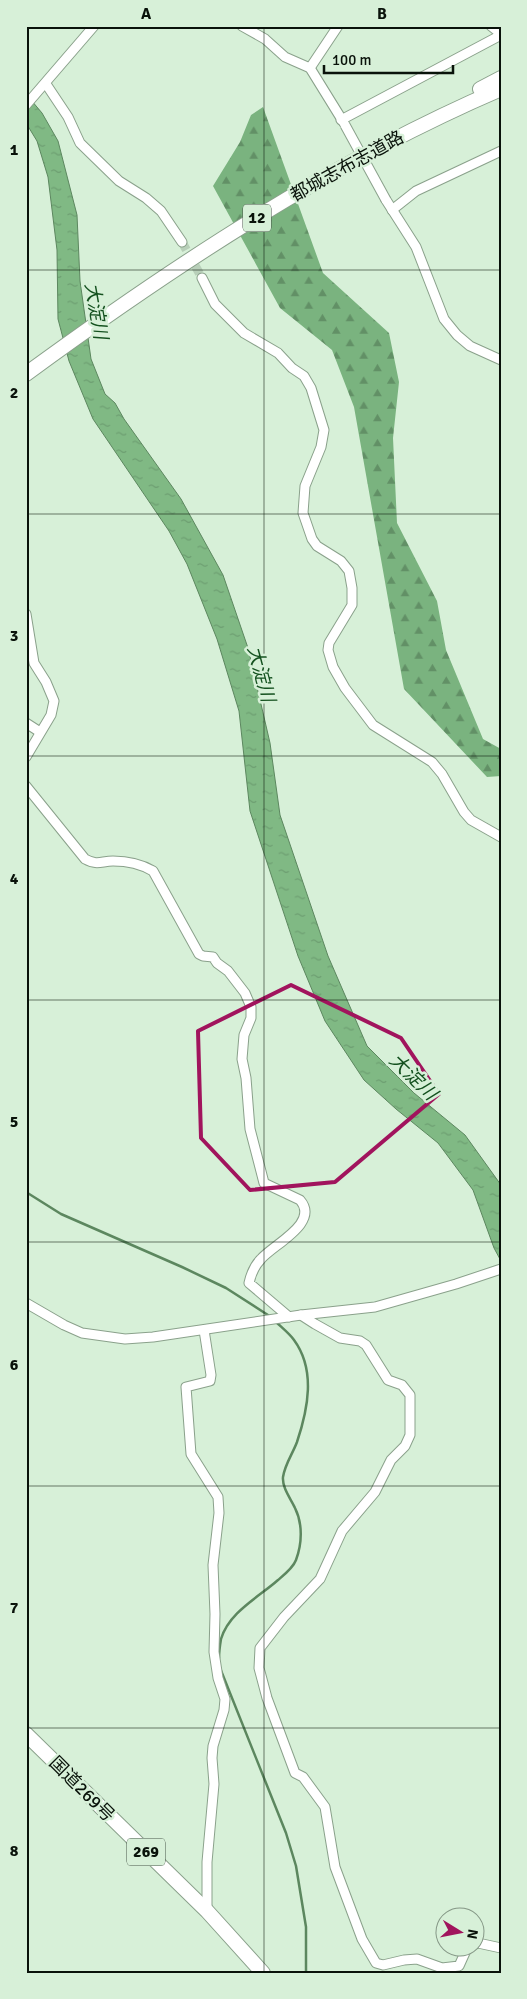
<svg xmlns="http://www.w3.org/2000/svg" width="527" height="1999" viewBox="0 0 527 1999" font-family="Signika,'Noto Sans JP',sans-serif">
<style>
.forest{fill:url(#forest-firs)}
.water{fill:url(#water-ripples);stroke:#5c875f}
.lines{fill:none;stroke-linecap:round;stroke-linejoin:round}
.stream{stroke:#5c875f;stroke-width:2.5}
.minor-tunnel{stroke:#b8cfb9;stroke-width:9;stroke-dasharray:9 4.5;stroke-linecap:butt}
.minor-casing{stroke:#8aa18b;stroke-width:11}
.highway-casing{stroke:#8aa18b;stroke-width:16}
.minor{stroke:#fff;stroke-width:9}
.highway{stroke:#fff;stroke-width:14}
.minor-bridge-casing{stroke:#8aa18b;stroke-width:11;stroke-linecap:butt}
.minor-bridge{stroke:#fff;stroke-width:9}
.marked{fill:none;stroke:#a1145d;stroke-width:4;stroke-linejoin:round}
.grid{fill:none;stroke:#09120a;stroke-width:1;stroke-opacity:0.55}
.labels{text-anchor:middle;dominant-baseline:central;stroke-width:5;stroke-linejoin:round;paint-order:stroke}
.shield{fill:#d7f0d8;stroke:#475548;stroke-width:1}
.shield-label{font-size:16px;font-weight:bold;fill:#09120a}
.street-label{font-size:18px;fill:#09120a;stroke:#d7f0d8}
.water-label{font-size:19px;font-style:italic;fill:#14511f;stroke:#d7f0d8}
.neatline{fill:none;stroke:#09120a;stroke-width:2}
.grid-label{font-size:16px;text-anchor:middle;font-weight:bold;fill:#09120a}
</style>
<defs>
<pattern id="forest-firs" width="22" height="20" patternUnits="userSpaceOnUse" patternTransform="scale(1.25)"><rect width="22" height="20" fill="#7ab37f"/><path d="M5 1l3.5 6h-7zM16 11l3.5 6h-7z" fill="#629066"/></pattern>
<pattern id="water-ripples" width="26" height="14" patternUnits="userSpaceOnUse" patternTransform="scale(1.25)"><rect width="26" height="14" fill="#80b984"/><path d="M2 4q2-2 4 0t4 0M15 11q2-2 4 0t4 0" fill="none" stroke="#6d9e71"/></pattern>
</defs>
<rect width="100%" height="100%" fill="#d7f0d8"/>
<path class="forest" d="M263,107L323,273L389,333L399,382L393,438L397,523L437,601L446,650L483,739L501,749V776L487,777L404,689L354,407L332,350L280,308L213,186L240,142L251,115Z"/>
<path class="water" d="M26,94L42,113L58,141L77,215L80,281L91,359L105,394L115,403L124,419L181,499L223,575L248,648L270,743L280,815L328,956L367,1046L414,1093L465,1135L501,1185V1261L494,1248L473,1190L438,1143L396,1109L364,1080L325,1021L298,956L250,811L239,711L217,639L187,564L169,531L93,419L69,361L58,319L57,250L48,177L37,141L26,123Z"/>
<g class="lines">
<g class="stream">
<path d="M26,1192L61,1214L182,1267L226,1288L271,1317"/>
<path d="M219,1658C219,1652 220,1645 221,1639C229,1612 259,1597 278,1580C284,1575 293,1568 296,1560C302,1544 303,1524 295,1508C291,1499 282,1488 283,1477C285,1464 293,1453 297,1442C308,1409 316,1370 294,1340C289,1333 281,1327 275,1321"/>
<path d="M220,1668L286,1833L296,1866L306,1927V1973"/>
</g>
<path class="minor-tunnel" d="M182,242L202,278"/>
<defs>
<g id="minor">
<path d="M242,26L265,39L285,57L310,68L344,123"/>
<path d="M491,26L501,34"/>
<path d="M310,68L338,26"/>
<path d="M46,84L68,117L80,143L119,181L146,198L161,211L182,242"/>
<path d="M26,105L94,26"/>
<path d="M341,120L501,35"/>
<path d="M386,200L416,247L444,319L457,335L470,346L501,360"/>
<path d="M392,210L416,191L501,151"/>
<path d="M202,278L215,304L244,333L278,353L292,368L304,376L311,388L324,430L321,447L305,486L303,513L312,539L317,546L341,561L349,571L352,588V605L329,643L328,650L333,667L345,688L373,725L432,762L442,774L464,812L471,820L501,837"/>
<path d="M26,614L34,663L46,682L54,701L51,715L26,757"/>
<path d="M26,723L40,732"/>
<path d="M26,786L85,859C98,866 101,861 113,861C127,861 141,864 153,871L199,954L203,956L213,957L217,963L228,971L245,993L251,1007V1018L244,1035L242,1059L246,1078L250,1129L264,1183L300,1200C320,1223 274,1244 261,1259C255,1265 251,1274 249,1283L289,1317"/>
<path d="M26,1303L64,1325L82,1333L125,1339L153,1337L301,1315L375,1307L456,1284L501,1269"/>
<path d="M301,1315L315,1324L340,1338L360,1341L366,1345L388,1380L402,1385L410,1395V1435L405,1446L391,1460L375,1492L342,1531L320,1579L284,1617L260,1648L259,1668L267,1698L295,1773L303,1777L325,1807L335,1867L362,1939L376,1963L383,1965L404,1960L417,1959L442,1968L459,1966L468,1946"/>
<path d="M204,1330L211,1375L210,1381L186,1387L191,1454L218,1497L219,1513L213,1565L215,1614L214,1652L218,1678L225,1699L224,1710L213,1746L212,1758L214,1784L207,1862V1911"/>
<path d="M474,1944L478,1943L501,1948"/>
</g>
<g id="highway">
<path d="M480,89L501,78"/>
<path d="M26,374C175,265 331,162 501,89"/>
<path d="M26,1734L207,1911L263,1973"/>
</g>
</defs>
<use href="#minor" class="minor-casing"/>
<use href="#highway" class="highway-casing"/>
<use href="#minor" class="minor"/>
<use href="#highway" class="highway"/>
<defs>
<path id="minor-bridge" d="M345,125L386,200"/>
</defs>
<use href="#minor-bridge" class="minor-bridge-casing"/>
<use href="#minor-bridge" class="minor-bridge"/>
</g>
<path class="marked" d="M291,985L401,1038L439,1094L335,1182L250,1190L201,1138L198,1031Z"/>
<path class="grid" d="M264,26V1973M26,270H501M26,514H501M26,756H501M26,1000H501M26,1242H501M26,1486H501M26,1728H501"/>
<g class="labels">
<g class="shield">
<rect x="243" y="204.5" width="28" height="27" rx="4"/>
<rect x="127" y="1838.5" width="38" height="27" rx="4"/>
</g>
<g class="shield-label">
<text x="257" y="218">12</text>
<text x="146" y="1852">269</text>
</g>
<g class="street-label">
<text transform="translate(347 166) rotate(-29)">都城志布志道路</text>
<text transform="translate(82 1789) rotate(45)">国道269号</text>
</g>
<g class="water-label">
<text transform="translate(96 311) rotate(80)">大淀川</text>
<text transform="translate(261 674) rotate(75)">大淀川</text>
<text transform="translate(413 1077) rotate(44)">大淀川</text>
</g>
</g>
<rect width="527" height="1999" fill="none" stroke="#d7f0d8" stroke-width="55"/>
<g transform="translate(460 1932) rotate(100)"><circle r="24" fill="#d7f0d8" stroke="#859786"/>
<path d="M0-4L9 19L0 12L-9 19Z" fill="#a1145d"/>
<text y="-8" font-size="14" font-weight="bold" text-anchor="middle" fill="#09120a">N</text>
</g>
<path d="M324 65v8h129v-8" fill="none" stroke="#09120a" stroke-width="2.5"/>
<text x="332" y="65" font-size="15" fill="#09120a" stroke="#d7f0d8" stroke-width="4" paint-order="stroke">100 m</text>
<rect x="28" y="28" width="472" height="1944" class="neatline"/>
<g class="grid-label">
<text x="146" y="19">A</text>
<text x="382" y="19">B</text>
<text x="14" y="155">1</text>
<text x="14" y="398">2</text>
<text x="14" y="641">3</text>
<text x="14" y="884">4</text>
<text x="14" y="1127">5</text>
<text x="14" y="1370">6</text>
<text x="14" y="1613">7</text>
<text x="14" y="1856">8</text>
</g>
</svg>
